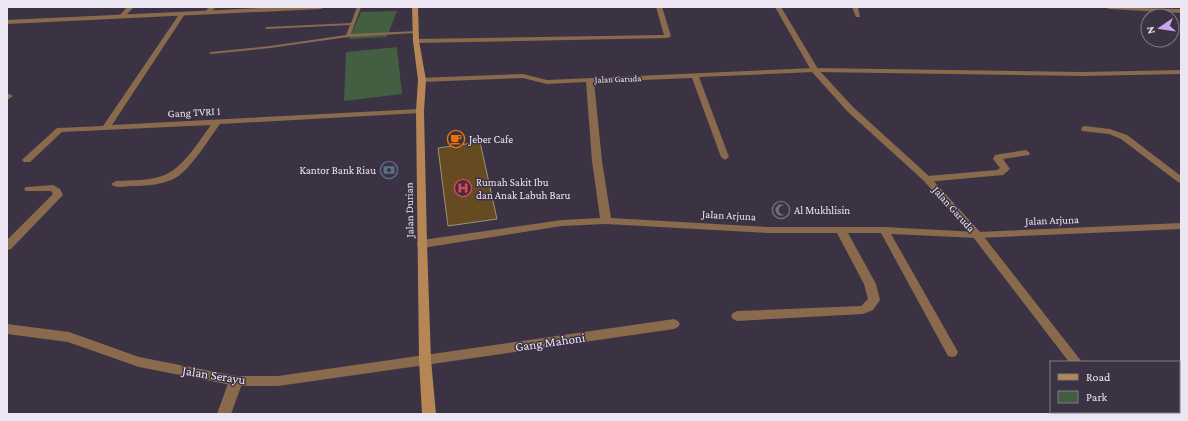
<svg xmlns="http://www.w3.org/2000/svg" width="1188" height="421" viewBox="0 0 1188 421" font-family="'Crimson Pro',serif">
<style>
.green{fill:#435e41}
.building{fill:#664b22;stroke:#9e8f7c}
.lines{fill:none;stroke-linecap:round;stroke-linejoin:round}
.service{fill:#896a4d;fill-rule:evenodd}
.minor{fill:#896a4d;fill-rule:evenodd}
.tertiary{fill:#896a4d;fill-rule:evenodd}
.secondary{fill:#b78657;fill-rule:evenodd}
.labels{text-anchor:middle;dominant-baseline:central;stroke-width:3;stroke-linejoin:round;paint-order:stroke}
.far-street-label{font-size:9px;fill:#ebe6f1;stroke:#3b3244}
.street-label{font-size:11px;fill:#ebe6f1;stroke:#3b3244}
.poi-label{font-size:11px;fill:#ebe6f1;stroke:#3b3244;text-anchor:start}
.near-street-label{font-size:13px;fill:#ebe6f1;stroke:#3b3244}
</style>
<rect width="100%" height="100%" fill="#3b3244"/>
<g class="green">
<path d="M397,11L387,37L349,39L361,12Z"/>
<path d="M397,47L402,94L344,101L346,52Z"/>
</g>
<path class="building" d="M480,142L497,219L448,226L438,148Z"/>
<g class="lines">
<path class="service" d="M357,7H361L351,34L416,31L418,32L416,33L348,37L270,48L211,54L209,53L211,52L270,46L346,35L350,25L267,29L265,28L267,27L351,23Z"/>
<g class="minor">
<path d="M127,7H134L124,17H120V15Z"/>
<path d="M209,7H216L210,13H206L205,12Z"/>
<path d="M656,7H662L671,36L668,38L416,43L413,41L416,39L664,35Z"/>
<path d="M852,7H858L860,17H856Z"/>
<path d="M182,12L185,14L112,125L420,109L424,111L420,113L220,124C208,140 193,166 177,177C164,185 146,186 132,186C125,186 116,189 111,184L116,181C131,180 148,181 162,176C183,169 198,142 211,125L62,132L30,162H24L22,160L24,158L57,128L103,126L180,13Z"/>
<path d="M815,68L1083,72L1181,70V74L1083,76L815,72L699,77L729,157L725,160L721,157L692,78L594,82L602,161L611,218L768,227H884L977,232L1181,223V229L977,238L891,234L958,352L956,356L952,357L948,356L881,233H848L876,284L880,300L873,310L863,314L737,321L733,319L731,316L733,313L737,311L861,306L868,299L864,284L837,233H768L606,224L562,226L422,248L418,247L417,244L418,241L422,240L562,220L600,218L592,161L586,82L547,84L523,78L422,82H419V78L523,74L547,80Z"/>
<path d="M7,93L13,96L7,100Z"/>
<path d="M1085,126L1110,129L1127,135L1181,176V183L1178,182L1121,139L1109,134L1082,131L1081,129L1082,127Z"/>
<path d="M1026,150L1030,153L1029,155L1003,159L1010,169L1003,175L927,182L922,179L927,176L997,170L1000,168L993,159L995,155Z"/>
<path d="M53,185L60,189L63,195L61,197L11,249L7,250V240L53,194L51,191H26L24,189L26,187Z"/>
<path d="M674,319L678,321L680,324L678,327L674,329L425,365L420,364L419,360L420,356L425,355Z"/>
<path d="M236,376L241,377L243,381L231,414H217L229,381L231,377Z"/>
</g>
<g class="tertiary">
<path d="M282,7H324L321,9L7,24V20Z"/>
<path d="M775,7H781L818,69L853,107L930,177L981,233L1082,362H1069L973,237L924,181L847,111L812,72Z"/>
<path d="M1106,7L1181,9V13L1109,9Z"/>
<path d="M7,324L69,332L139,357L236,376H278L425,355L430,356L431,360L430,364L425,365L278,386H236L139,367L68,342L7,334Z"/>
<path d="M1108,412H1122L1123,414H1109Z"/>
</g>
<path class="secondary" d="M412,7H418L419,41L426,80L424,111L427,244L431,360L436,414H422L419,360L416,111L418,80L413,41Z"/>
</g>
<defs>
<symbol id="cafe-ring" viewBox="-11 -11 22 22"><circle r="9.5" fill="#3b3244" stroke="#e8710a" stroke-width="1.5"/><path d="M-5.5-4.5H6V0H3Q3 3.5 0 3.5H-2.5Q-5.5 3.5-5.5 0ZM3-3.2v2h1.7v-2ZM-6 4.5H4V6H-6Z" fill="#e8710a"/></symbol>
<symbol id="bank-ring" viewBox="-11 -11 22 22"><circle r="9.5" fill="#3b3244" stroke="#5c6f8a" stroke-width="1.5"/><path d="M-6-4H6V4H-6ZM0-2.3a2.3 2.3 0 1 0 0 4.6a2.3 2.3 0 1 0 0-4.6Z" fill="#5c6f8a"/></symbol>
<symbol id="hospital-ring" viewBox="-11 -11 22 22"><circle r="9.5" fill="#3b3244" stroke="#e0444e" stroke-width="1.5"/><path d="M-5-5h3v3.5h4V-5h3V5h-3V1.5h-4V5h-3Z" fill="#e0444e"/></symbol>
<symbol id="mosque-ring" viewBox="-11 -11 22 22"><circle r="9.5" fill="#3b3244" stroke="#6b7280" stroke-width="1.5"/><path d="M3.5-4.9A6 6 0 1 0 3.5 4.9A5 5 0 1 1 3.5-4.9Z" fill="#6b7280"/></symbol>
</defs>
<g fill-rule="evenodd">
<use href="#cafe-ring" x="446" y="129" width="20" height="20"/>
<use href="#bank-ring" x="379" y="160" width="20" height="20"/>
<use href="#hospital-ring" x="453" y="178" width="20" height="20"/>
<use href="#mosque-ring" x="771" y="200" width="20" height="20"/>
</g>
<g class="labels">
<g class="far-street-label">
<text transform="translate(618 79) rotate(-2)">Jalan Garuda</text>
</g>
<g class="street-label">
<text transform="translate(194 112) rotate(-3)">Gang TVRI 1</text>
<text transform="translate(954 209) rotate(48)">Jalan Garuda</text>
<text transform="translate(409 210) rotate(-91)">Jalan Durian</text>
<text transform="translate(729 215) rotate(3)">Jalan Arjuna</text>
<text transform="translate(1052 220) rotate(-2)">Jalan Arjuna</text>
</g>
<g class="poi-label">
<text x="469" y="139">Jeber Cafe</text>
<text x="376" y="170" text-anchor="end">Kantor Bank Riau</text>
<text x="476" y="182">Rumah Sakit Ibu<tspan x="476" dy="13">dan Anak Labuh Baru</tspan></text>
<text x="794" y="210">Al Mukhlisin</text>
</g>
<g class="near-street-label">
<text transform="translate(550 342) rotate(-8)">Gang Mahoni</text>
<text transform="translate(214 375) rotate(9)">Jalan Serayu</text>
</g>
</g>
<rect width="1188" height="421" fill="none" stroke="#ebe6f1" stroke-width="16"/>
<rect x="1050" y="361" width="130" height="52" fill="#3b3244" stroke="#817a89"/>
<rect x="1058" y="374" width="20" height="6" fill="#b78657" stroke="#817a89"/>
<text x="1086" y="381" font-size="12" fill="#ebe6f1">Road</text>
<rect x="1058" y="391" width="20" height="12" fill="#435e41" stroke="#817a89"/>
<text x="1086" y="401" font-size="12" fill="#ebe6f1">Park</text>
<g transform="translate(1160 28) rotate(257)"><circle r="19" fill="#3b3244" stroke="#817a89"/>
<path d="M0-3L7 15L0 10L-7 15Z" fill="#c8a5ee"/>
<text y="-6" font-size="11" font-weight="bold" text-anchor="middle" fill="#ebe6f1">N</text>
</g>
</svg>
